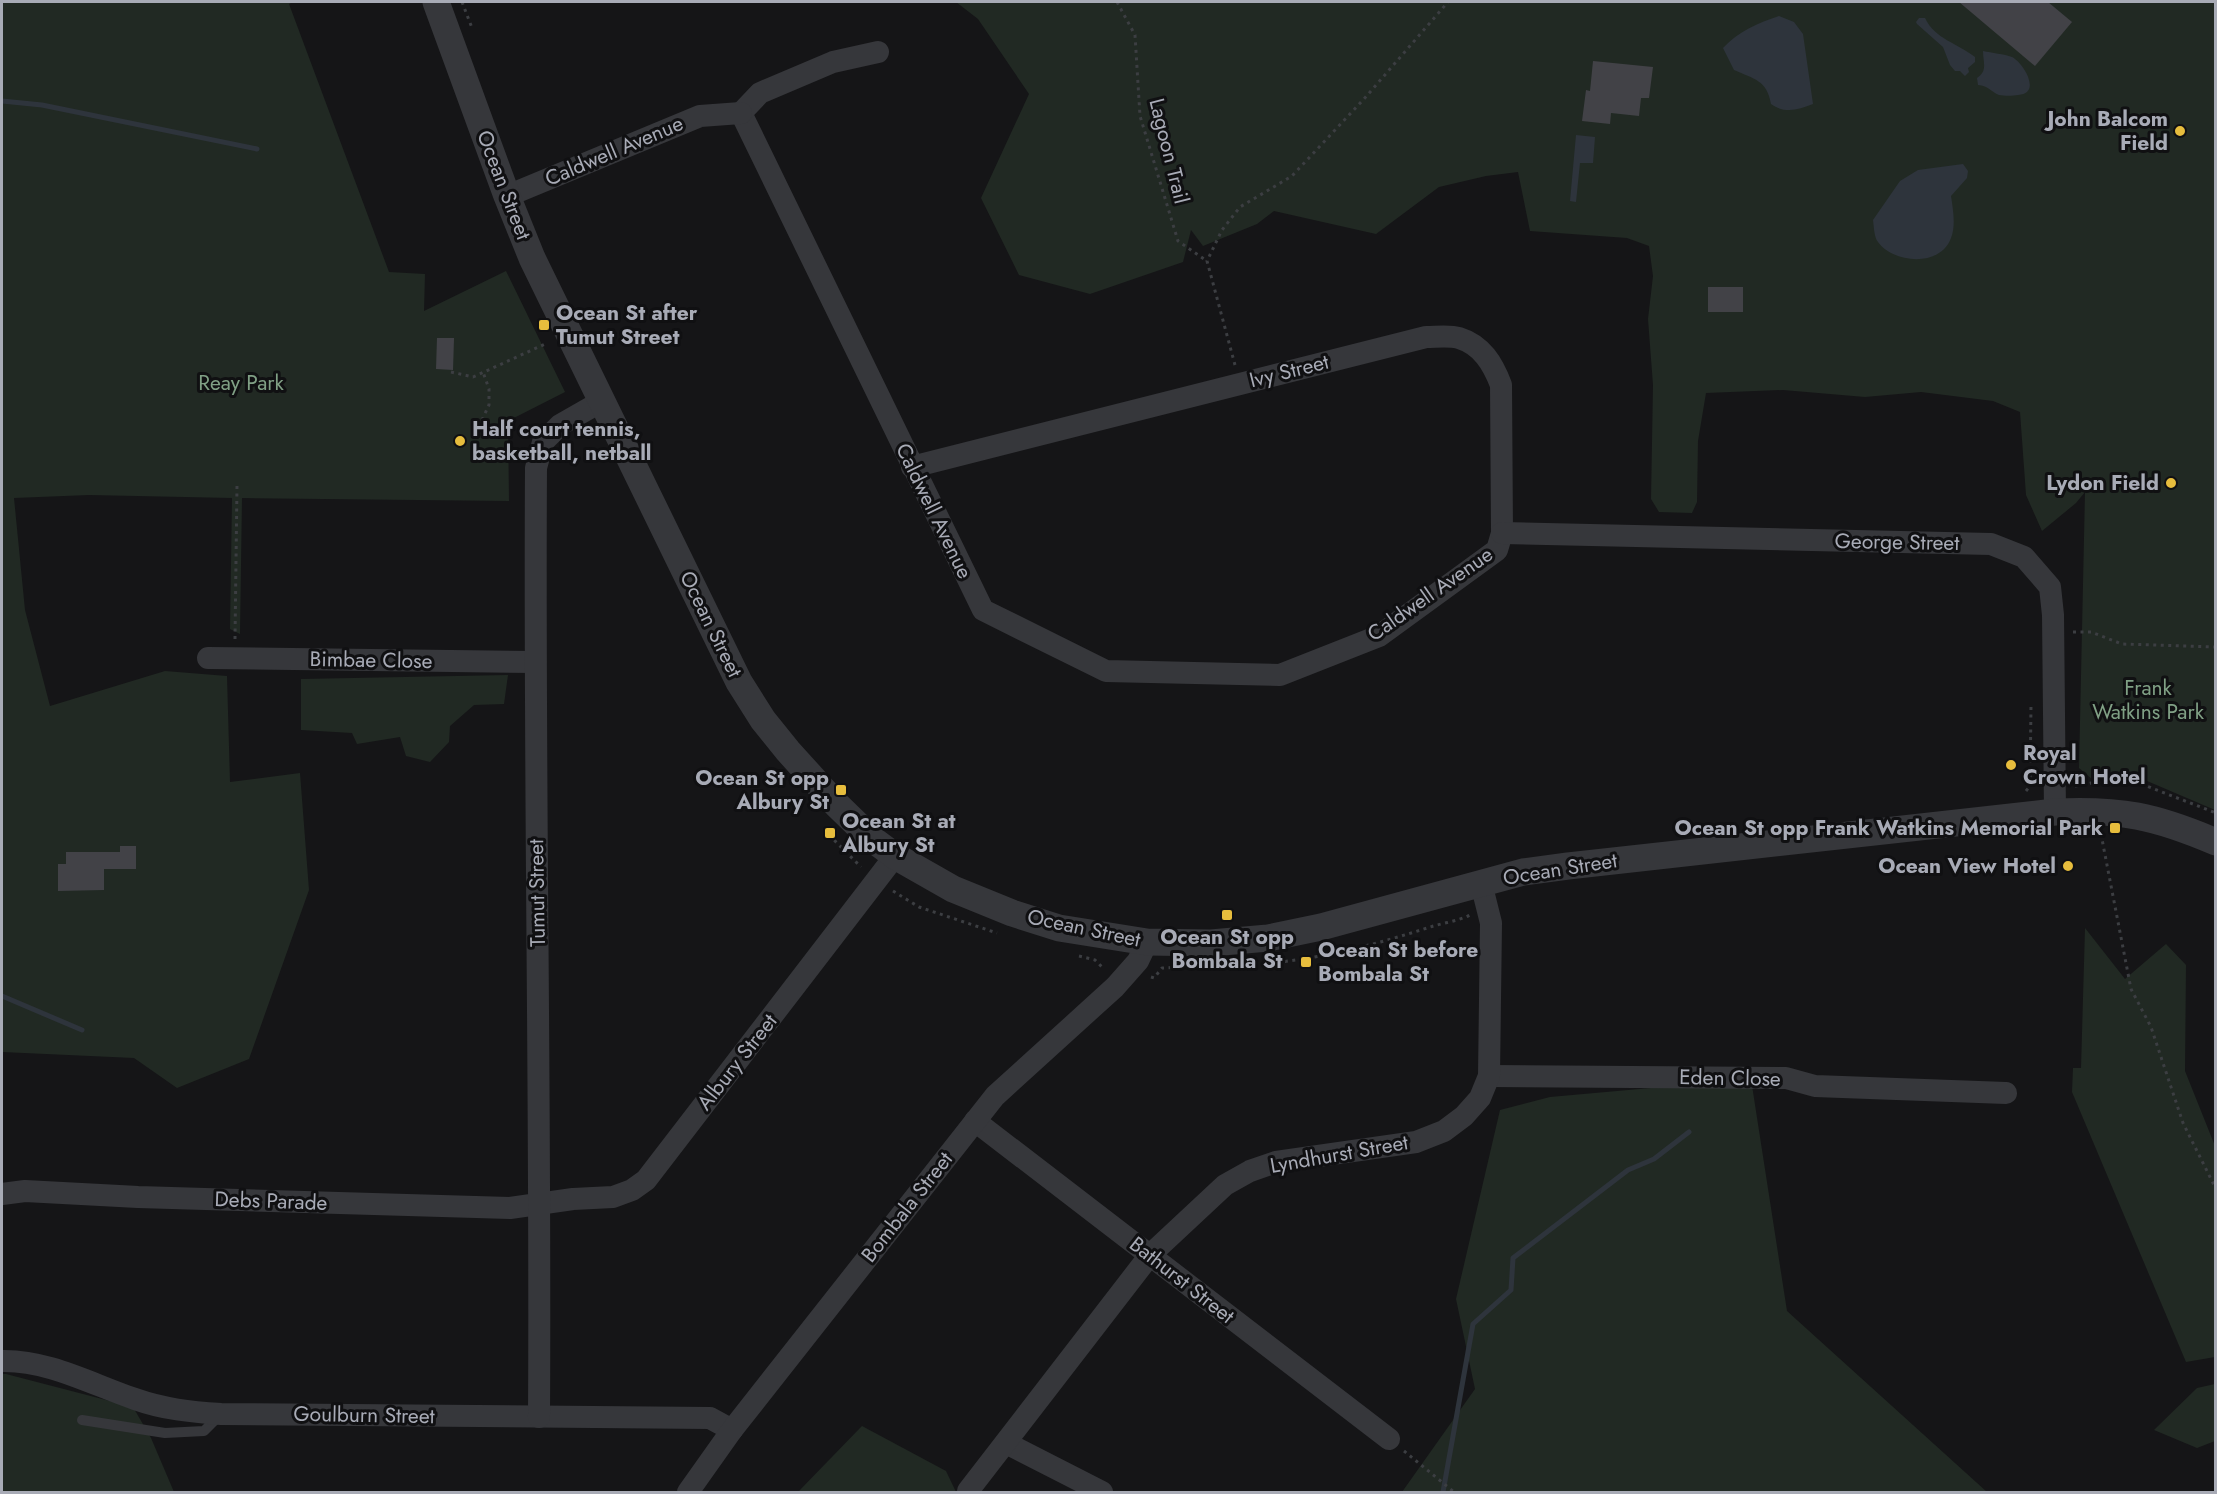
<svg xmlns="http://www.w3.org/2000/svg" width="2217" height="1494" viewBox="0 0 2217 1494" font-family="Jost,sans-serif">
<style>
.green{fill:#212923}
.water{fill:#2e343c}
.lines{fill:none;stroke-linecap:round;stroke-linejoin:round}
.stream{stroke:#2e343c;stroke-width:5}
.building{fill:#424247}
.path{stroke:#3c3e42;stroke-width:3;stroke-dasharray:3 4.5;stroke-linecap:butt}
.service{stroke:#36373b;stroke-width:10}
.minor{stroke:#36373b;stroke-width:22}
.tertiary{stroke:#36373b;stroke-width:27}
.poi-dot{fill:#e7bd3d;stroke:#101012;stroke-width:2}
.labels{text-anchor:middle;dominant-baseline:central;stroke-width:6;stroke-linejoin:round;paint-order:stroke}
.poi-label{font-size:21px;font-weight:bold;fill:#a8abb6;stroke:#101012;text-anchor:end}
.street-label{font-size:21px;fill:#a8abb6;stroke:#101012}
.park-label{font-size:21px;fill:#80a085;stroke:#101012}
</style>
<rect width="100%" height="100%" fill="#151517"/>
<g class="green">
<path d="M2,2H293L289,4L389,272L425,274L424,311L506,271L565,392L508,421L509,501L242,498L240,634L230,629L232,498L89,495L14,498L25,610L50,706L165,671L227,676L230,782L300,773L309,890L249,1059L177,1088L134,1058L2,1052Z"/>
<path d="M956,2H2215V810L2133,775L2093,780L2079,768L2085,492L2076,503L2042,531L2026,495L2020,412L1993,401L1921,392L1865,397L1783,390L1706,393L1698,441L1697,502L1692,513L1659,512L1651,499L1653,385L1648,319L1653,276L1649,246L1627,238L1530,231L1518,172L1486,176L1439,187L1376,234L1274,211L1257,224L1203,246L1191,230L1183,262L1090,294L1019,275L981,198L1029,94L978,19Z"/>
<path d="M508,675L504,704L474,705L450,726L449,742L430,762L406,756L400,737L357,744L352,733L301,730V679Z"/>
<path d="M2085,928L2125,979L2166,944L2186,965L2185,1071L2215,1146V1357L2186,1362L2072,1092L2073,1068H2081Z"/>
<path d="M1751,1079L1787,1311L1987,1492H1402L1475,1389L1456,1299L1500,1110L1550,1097Z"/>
<path d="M2,1374H6L133,1407L151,1438L174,1492H2Z"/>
<path d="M2215,1384V1441L2197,1448L2154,1430L2197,1388Z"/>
<path d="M862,1426L946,1471L956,1492H798Z"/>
</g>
<g class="water">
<path d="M1779,16L1794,22L1803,34L1813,104C1798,110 1785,114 1771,104C1767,80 1754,79 1734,70L1723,48C1739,31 1758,23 1779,16Z"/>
<path d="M1919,18H1925C1935,39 1957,43 1975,57V62L1968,68L1969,72L1965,76L1960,71H1955L1950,65L1943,47L1917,24L1916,22Z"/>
<path d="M1983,51C1992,53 2004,54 2012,57C2024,63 2042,94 2018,95C2013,96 2004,96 1999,95C1991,92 1989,86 1978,85L1977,78C1988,71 1983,62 1983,51Z"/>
<path d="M1576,135L1595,137L1593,163H1580L1576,202L1570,201Z"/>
<path d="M1963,164L1968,171L1967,178L1951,196C1953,209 1956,226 1951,238C1940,268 1893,263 1878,242C1874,237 1874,227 1873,220L1900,181L1918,170Z"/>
</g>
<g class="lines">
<g class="stream">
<path d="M2,101L42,105L257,149"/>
<path d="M2,996L82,1030"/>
<path d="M1443,1492L1473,1324L1511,1290L1513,1258L1628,1170L1654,1159L1689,1132"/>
</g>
</g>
<g class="building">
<path d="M1959,2H2048L2072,22L2035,66Z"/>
<path d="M1593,61L1653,67L1649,98H1641L1639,116L1611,113L1610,124L1582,121L1586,90L1590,91Z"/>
<rect x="1708" y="287" width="35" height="25"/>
<path d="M437,338H454L453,370L436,369Z"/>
<path d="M120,846H136V869H104V890L58,891V864H66V852H120Z"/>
</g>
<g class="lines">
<g class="path">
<path d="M462,2L472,28"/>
<path d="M1117,2L1135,35L1140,116L1178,241L1207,261"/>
<path d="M1235,365L1207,261L1222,230L1240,207L1292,176L1364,99L1448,2"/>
<path d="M451,372L473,377L545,344"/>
<path d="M482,420L489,405V389L483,372"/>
<path d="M2073,632H2091L2122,644L2216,647"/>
<path d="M235,639L237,485"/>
<path d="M2075,786L2113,779L2131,780L2216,813"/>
<path d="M2026,791L2030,786L2031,705"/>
<path d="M2101,834L2131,989L2151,1027L2183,1123L2216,1189"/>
<path d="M829,835L861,867"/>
<path d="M893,891L919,907L997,933"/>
<path d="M1079,956L1095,960L1104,969"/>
<path d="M1240,965C1304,963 1369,947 1430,927C1443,923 1458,921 1470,915"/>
<path d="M1151,977L1154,978L1162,968L1185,967"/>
<path d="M1404,1451L1454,1492"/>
</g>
<path class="service" d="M82,1420L165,1433L204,1431L221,1414"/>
<g class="minor">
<path d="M741,113L983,610L1106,671L1280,675L1379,636L1497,550L1502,533L1501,385C1493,364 1482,345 1459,338C1449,335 1436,337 1426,337L912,467"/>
<path d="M741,113L760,93L833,62L878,52"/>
<path d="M507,196L700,116L741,113"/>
<path d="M1502,533L1991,544L2024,557L2050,587L2053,615L2055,812"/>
<path d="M208,658L535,662"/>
<path d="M1489,1076L1786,1078L1815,1086L2006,1093"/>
<path d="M975,1121L1389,1439"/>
<path d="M2,1194L25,1191L138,1197L510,1208L573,1199L613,1197L632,1190L646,1180L895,856"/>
<path d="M2,1361C48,1360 91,1384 135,1399C163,1409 191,1412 221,1414L710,1418L732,1430"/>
<path d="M539,1417C541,1101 534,785 536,468L543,442L560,425L602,401"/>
<path d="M1006,1443L1102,1492"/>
<path d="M968,1491L1150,1255L1225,1185L1250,1171L1276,1162L1416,1142L1444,1131L1464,1116L1480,1098L1489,1076L1491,923L1481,883"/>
<path d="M688,1492L732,1430L995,1096L1115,987L1138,961L1147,942"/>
</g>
<path class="tertiary" d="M436,2L507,196L532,258L739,682L763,720L788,751L836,804L872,839L895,856L953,889L1012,913L1059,928L1147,942L1211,943L1268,938L1321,927L1523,872L1568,866L2055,812C2121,809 2155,816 2216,842"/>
</g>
<g class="poi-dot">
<circle cx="2180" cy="131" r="6"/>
<rect x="538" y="319" width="12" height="12" rx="3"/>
<circle cx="460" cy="441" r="6"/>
<circle cx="2171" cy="483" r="6"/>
<circle cx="2011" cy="765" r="6"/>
<rect x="835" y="784" width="12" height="12" rx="3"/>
<rect x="2109" y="822" width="12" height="12" rx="3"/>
<rect x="824" y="827" width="12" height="12" rx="3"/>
<circle cx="2068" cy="866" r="6"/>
<rect x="1221" y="909" width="12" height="12" rx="3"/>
<rect x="1300" y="956" width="12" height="12" rx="3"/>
</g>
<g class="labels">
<g class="poi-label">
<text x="2168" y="119">John Balcom<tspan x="2168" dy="24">Field</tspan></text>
<text x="556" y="313" text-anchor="start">Ocean St after<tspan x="556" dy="24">Tumut Street</tspan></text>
<text x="472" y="429" text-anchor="start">Half court tennis,<tspan x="472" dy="24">basketball, netball</tspan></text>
<text x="2159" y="483">Lydon Field</text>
<text x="2023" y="753" text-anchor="start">Royal<tspan x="2023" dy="24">Crown Hotel</tspan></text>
<text x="829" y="778">Ocean St opp<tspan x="829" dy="24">Albury St</tspan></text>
<text x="842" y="821" text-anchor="start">Ocean St at<tspan x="842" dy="24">Albury St</tspan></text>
<text x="2103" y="828">Ocean St opp Frank Watkins Memorial Park</text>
<text x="2056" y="866">Ocean View Hotel</text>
<text x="1227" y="937" text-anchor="middle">Ocean St opp<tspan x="1227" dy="24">Bombala St</tspan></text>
<text x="1318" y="950" text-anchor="start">Ocean St before<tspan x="1318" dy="24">Bombala St</tspan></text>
</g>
<g class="street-label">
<text transform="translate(614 151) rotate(-23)">Caldwell Avenue</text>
<text transform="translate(1169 151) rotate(76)">Lagoon Trail</text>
<text transform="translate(504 185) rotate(69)">Ocean Street</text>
<text transform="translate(1289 371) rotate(-14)">Ivy Street</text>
<text transform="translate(934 511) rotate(64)">Caldwell Avenue</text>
<text transform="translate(1897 542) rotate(1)">George Street</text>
<text transform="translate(1430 594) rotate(-35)">Caldwell Avenue</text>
<text transform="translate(711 624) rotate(64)">Ocean Street</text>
<text transform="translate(371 660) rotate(1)">Bimbae Close</text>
<text transform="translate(1560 869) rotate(-9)">Ocean Street</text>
<text transform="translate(537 893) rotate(-91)">Tumut Street</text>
<text transform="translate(1084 928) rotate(12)">Ocean Street</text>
<text transform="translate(737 1062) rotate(-52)">Albury Street</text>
<text transform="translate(1730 1078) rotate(1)">Eden Close</text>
<text transform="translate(1339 1154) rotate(-10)">Lyndhurst Street</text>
<text transform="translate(271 1201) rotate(2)">Debs Parade</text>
<text transform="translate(907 1207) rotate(-52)">Bombala Street</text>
<text transform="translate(1182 1280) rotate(38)">Bathurst Street</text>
<text transform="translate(364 1415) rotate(1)">Goulburn Street</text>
</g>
<g class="park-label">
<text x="241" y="383">Reay Park</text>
<text x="2148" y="688">Frank<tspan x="2148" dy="24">Watkins Park</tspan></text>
</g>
</g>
<rect width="2217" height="1494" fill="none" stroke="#a8abb6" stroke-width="6"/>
</svg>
